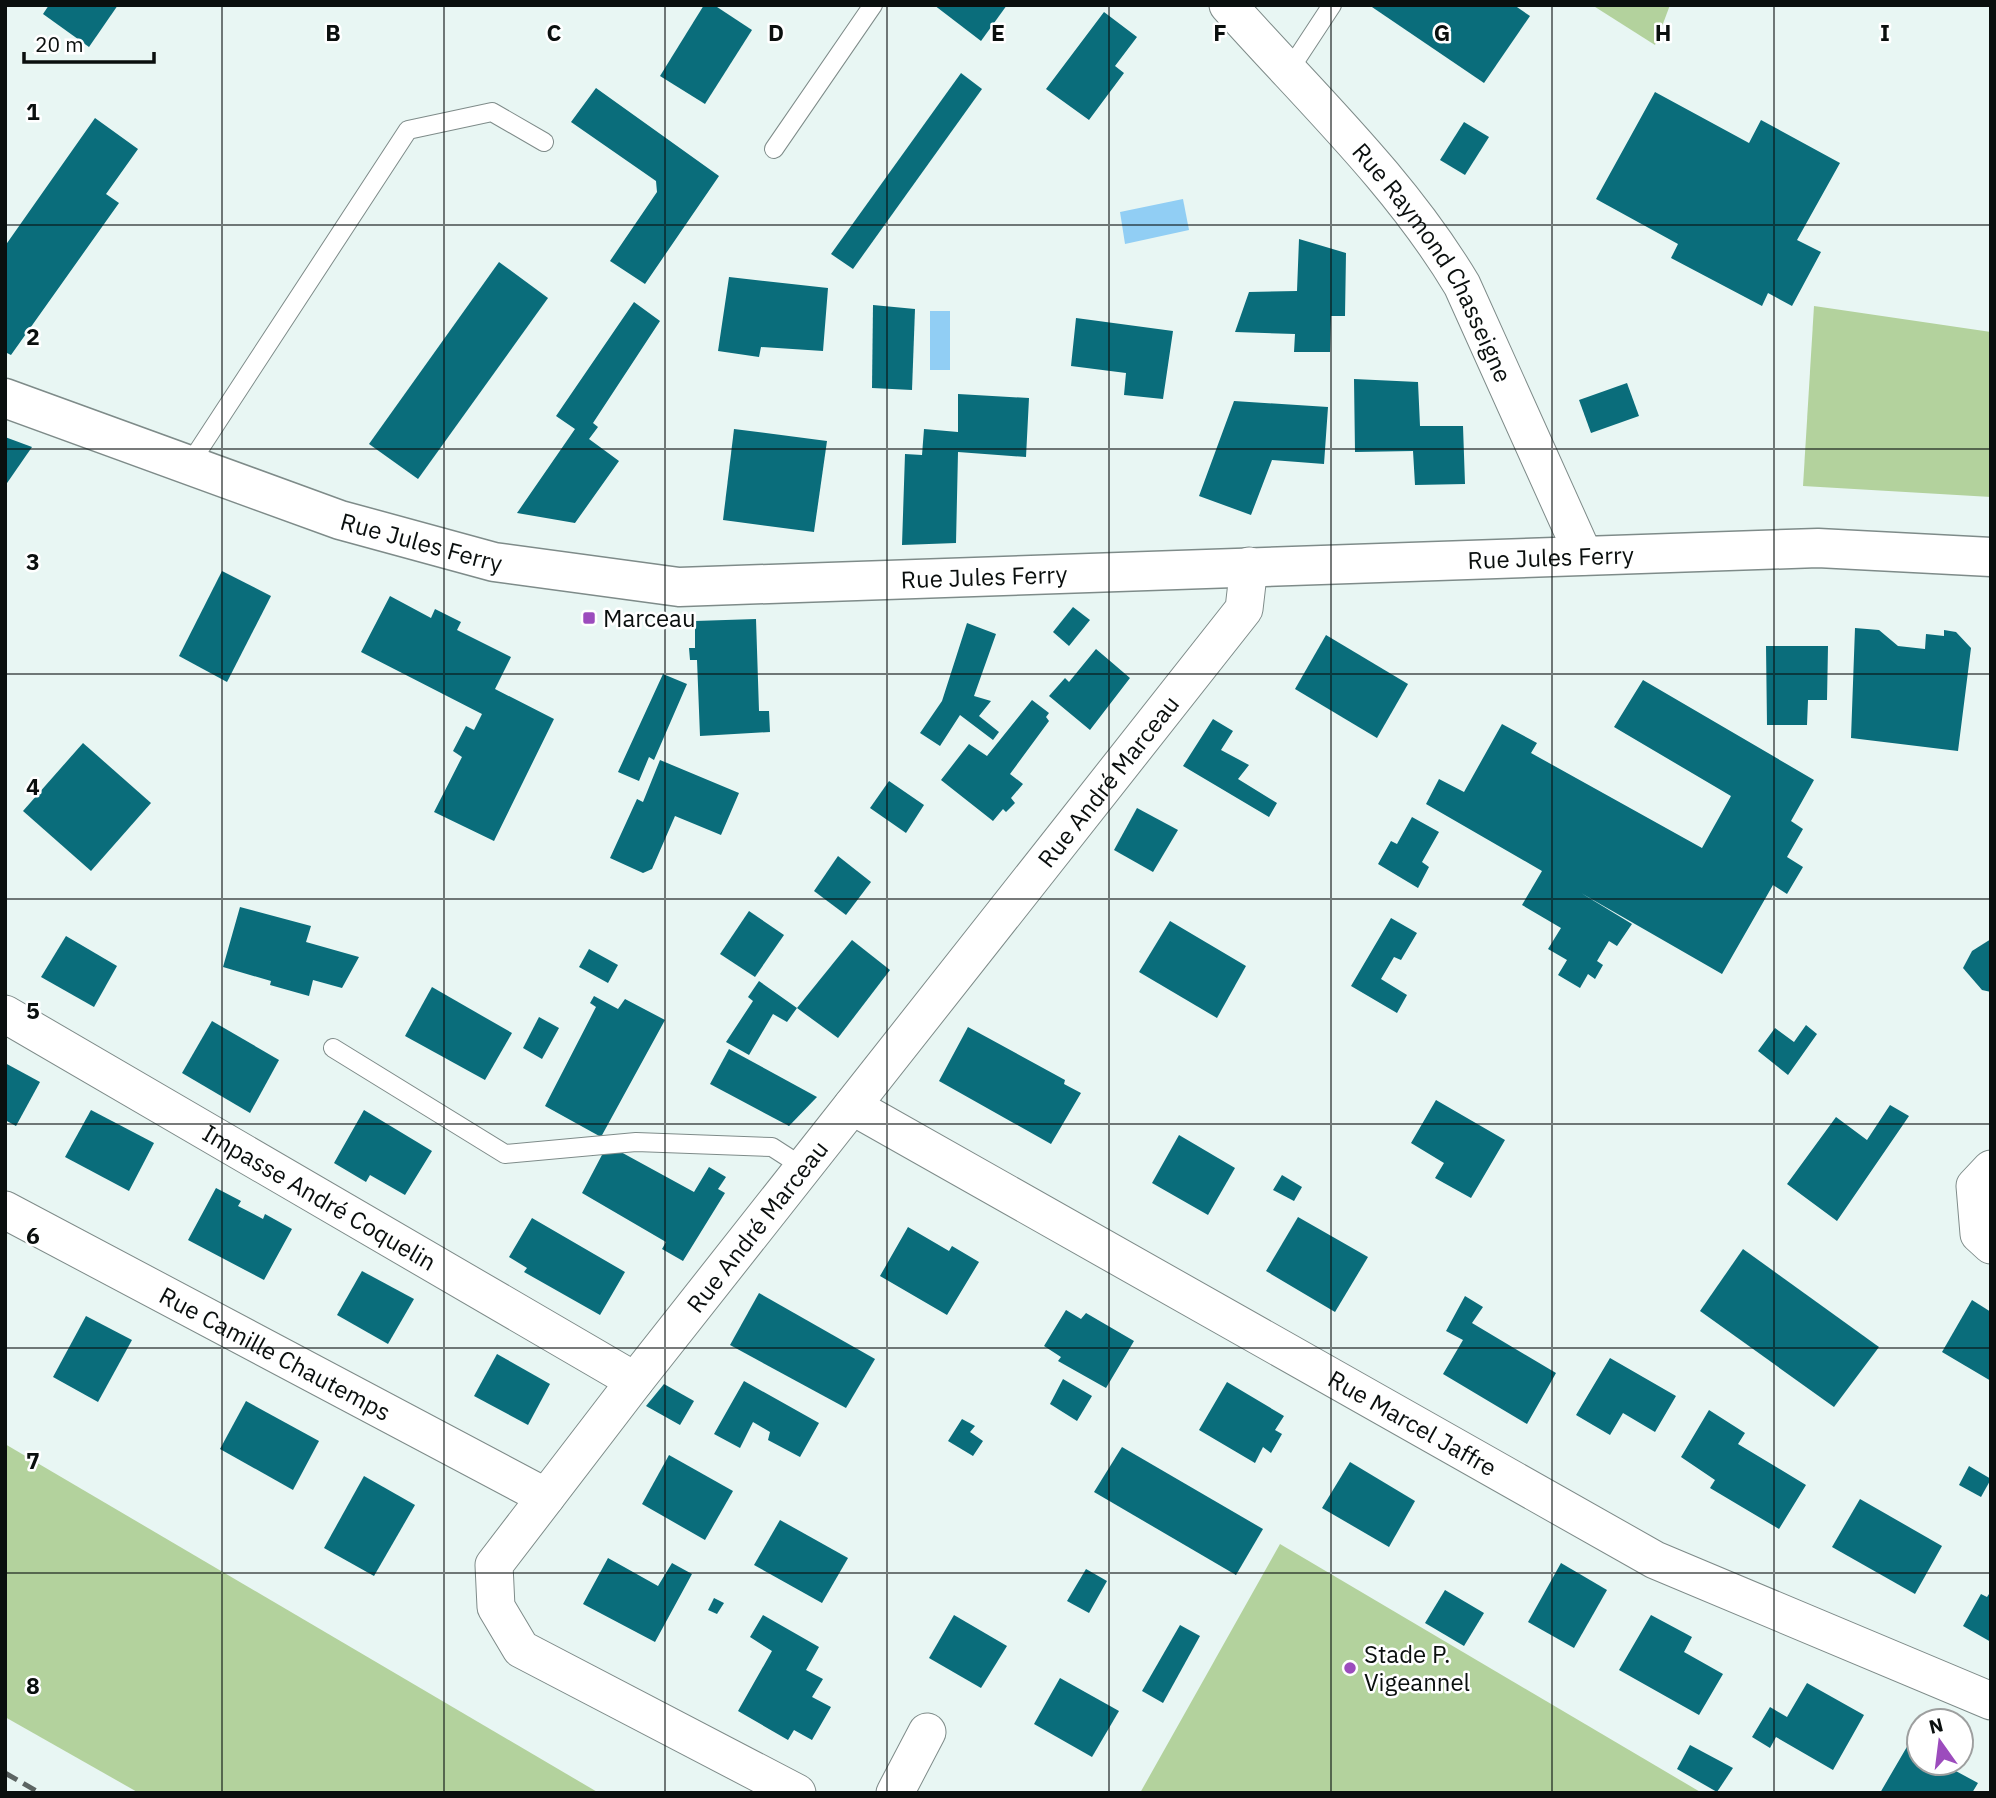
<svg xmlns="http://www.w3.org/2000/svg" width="1996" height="1798" viewBox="0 0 1996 1798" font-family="'IBM Plex Sans',sans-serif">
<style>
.green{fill:#b3d29d}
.water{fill:#91cef4}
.building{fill:#0a6d7b}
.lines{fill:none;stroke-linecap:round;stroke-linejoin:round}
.service-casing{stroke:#7e8b89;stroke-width:20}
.minor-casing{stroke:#7e8b89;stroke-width:39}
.tertiary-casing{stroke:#7e8b89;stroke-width:41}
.service{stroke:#fff;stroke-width:18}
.minor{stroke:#fff;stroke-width:37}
.tertiary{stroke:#fff;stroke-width:38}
.rail{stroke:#5c6462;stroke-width:5;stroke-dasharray:14 7;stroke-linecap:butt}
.grid{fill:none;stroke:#0a0f0e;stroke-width:2;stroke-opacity:0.55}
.poi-dot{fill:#9c4cbd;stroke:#fff;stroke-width:2.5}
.labels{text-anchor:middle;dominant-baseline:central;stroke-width:5;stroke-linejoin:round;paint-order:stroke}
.street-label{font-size:24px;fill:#0a0f0e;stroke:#fff}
.poi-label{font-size:24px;fill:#0a0f0e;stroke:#fff;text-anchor:start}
.grid-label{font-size:23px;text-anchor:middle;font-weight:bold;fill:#0a0f0e;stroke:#fff;stroke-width:5;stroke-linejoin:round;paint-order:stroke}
</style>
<rect width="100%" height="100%" fill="#e8f6f3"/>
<g class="green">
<path d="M1592,5H1670L1655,45Z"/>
<path d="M1814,306L1991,332V497L1803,486Z"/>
<path d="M5,1444L599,1793H139L5,1717Z"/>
<path d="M1280,1544L1702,1793H1140Z"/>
</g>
<g class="water">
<path d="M1183,199L1189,230L1125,244L1120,212Z"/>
<rect x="930" y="311" width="20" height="59"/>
</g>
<g class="building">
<path d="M49,5H118L89,47L43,14Z"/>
<path d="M704,5H714L752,30L705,104L660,76Z"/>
<path d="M934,5H1007L981,41Z"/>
<path d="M1369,5H1514L1530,16L1484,83Z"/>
<path d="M1104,12L1137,37L1115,66L1124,73L1089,120L1046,89Z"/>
<path d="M961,73L982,89L853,269L831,254Z"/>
<path d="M596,88L719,176L645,284L610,261L657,192L656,181L571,122Z"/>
<path d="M1655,92L1749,143L1761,120L1840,163L1797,240L1821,252L1792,306L1768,293L1762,306L1671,258L1678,244L1596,199Z"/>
<path d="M95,118L138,149L106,194L119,203L11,355L5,352V246Z"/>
<path d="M1464,122L1489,137L1465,175L1440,160Z"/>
<path d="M1299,239L1346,253L1345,316H1331L1330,352H1294L1295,334L1235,332L1249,292L1297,291Z"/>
<path d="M499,262L548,298L418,479L369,444Z"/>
<path d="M729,277L828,288L823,351L761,347L759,357L718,351Z"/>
<path d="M634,302L660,321L593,423L598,427L589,439L619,461L575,523L517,513L575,429L556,416Z"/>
<path d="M873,305L915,309L912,390L872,388Z"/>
<path d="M1076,318L1173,331L1163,399L1124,395L1126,373L1071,366Z"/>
<path d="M1354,379L1418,382L1420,426H1463L1465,484L1415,485L1413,451L1355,452Z"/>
<path d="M1627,383L1639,416L1591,433L1579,400Z"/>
<path d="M958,394L1029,398L1026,457L958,452L956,543L902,545L905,454L922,455L924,429L958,432Z"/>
<path d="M1234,401L1328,407L1324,464L1272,460L1251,515L1199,496Z"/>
<path d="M734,429L827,441L814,532L723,520Z"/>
<path d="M5,437L32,447L5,486Z"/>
<path d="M222,571L271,596L227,682L179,656Z"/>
<path d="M390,596L431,618L435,609L461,622L457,630L511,657L495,689L554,719L494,841L434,812L462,757L453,751L466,726L474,730L482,714L361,652Z"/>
<path d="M1073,607L1090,620L1069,646L1053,632Z"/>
<path d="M756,619L759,711H769L770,732L700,736L697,660H690L689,648H695V621Z"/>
<path d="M967,623L996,634L974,696L991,701L979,716L999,732L993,740L960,715L940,746L920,733L942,701Z"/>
<path d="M1855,628L1879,630L1898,646L1925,649L1926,634L1944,636V630L1956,632L1971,648L1958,751L1851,738Z"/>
<path d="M1326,635L1408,684L1377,738L1295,689Z"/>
<path d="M1766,646H1828L1827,700H1808L1807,725H1767Z"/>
<path d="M1096,649L1130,678L1090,730L1049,696L1065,678L1069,682Z"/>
<path d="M663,674L687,684L654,760L649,757L639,781L618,772Z"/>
<path d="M1643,680L1814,780L1791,821L1803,829L1787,857L1803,867L1787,894L1773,885L1722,974L1581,893L1632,924L1617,946L1609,941L1597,961L1603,965L1595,979L1588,974L1580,988L1558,975L1567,960L1548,949L1561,928L1522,905L1542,871L1426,804L1439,779L1464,792L1502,724L1537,743L1531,753L1702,848L1731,796L1614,727Z"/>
<path d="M1032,700L1049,713L1046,717L1049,721L1010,774L1023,784L1011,798L1015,803L1006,812L1003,809L993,821L941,780L969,744L987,756Z"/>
<path d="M1213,719L1233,731L1221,750L1249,765L1238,779L1277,803L1269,817L1183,766Z"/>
<path d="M83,743L151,803L91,871L23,811Z"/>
<path d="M660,760L739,793L721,835L675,816L652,869L643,873L610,858L637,799L643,802Z"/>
<path d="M889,781L924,805L906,833L870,808Z"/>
<path d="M1137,808L1178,830L1153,872L1114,850Z"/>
<path d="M1412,817L1439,832L1422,862L1429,867L1418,888L1378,864L1391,841L1397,844Z"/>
<path d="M838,856L871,882L846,915L814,891Z"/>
<path d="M240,907L311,926L306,942L359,957L342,988L313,980L309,996L270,985L271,981L223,967Z"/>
<path d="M749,911L784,935L755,977L720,954Z"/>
<path d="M1391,918L1417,933L1401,960L1394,957L1381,979L1407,995L1397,1013L1351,986Z"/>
<path d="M1170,921L1246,966L1217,1018L1139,972Z"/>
<path d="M66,936L117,966L94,1007L41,977Z"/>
<path d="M1991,939V992L1982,990L1963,968L1972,951Z"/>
<path d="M852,940L890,970L838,1038L797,1008Z"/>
<path d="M589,949L618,965L608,983L579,967Z"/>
<path d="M759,981L797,1008L787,1022L773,1014L749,1055L726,1042L753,1001L748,997Z"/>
<path d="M432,987L512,1033L485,1080L405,1036Z"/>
<path d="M594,996L618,1009L625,999L665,1020L601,1137L545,1106L596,1007L590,1003Z"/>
<path d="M539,1017L559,1028L542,1059L523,1048Z"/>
<path d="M212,1021L279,1060L250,1113L182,1073Z"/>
<path d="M1806,1025L1817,1034L1788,1075L1758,1051L1775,1028L1794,1042Z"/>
<path d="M968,1027L1065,1080L1064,1084L1081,1093L1051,1144L939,1081Z"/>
<path d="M729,1049L817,1097L789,1126L710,1084Z"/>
<path d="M5,1063L40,1082L16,1126L5,1120Z"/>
<path d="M1436,1100L1505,1140L1471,1198L1435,1178L1444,1163L1411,1143Z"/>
<path d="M1890,1105L1909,1116L1837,1221L1787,1184L1836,1117L1867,1140Z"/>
<path d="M91,1110L154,1143L129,1191L65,1157Z"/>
<path d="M364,1110L432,1151L405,1195L370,1175L366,1182L334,1163Z"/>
<path d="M1179,1135L1235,1168L1208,1215L1152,1183Z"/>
<path d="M619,1151L694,1192L709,1167L726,1177L718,1189L725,1193L683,1261L662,1249L666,1242L582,1193L603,1153Z"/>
<path d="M1282,1175L1302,1187L1294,1201L1273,1190Z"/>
<path d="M216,1188L241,1201L238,1206L263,1219L265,1214L292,1229L264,1280L188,1240Z"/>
<path d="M1298,1217L1368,1257L1335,1312L1266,1271Z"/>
<path d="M532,1218L625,1272L600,1315L524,1272L527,1268L509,1257Z"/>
<path d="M908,1227L949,1251L952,1246L979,1262L947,1315L880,1276Z"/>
<path d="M1743,1249L1879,1347L1834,1407L1700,1311Z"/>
<path d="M362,1271L414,1299L388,1344L337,1315Z"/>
<path d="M759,1293L875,1359L846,1408L730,1345Z"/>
<path d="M1465,1296L1483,1307L1472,1323L1556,1373L1527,1424L1443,1374L1463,1340L1446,1331Z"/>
<path d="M1972,1300L1991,1312V1381L1942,1352Z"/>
<path d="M1066,1310L1081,1319L1086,1313L1134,1341L1106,1388L1058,1361L1061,1357L1044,1346Z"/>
<path d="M86,1316L132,1340L98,1402L53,1377Z"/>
<path d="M497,1354L550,1384L528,1425L474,1396Z"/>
<path d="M1610,1358L1676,1396L1655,1432L1623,1413L1610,1435L1576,1415Z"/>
<path d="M1063,1379L1092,1396L1077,1421L1050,1404Z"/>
<path d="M744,1381L819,1423L800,1457L768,1440L770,1432L753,1422L740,1448L714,1434Z"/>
<path d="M1227,1382L1284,1416L1275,1430L1282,1434L1271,1453L1263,1447L1255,1463L1199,1430Z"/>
<path d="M664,1384L694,1401L680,1425L646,1406Z"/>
<path d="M246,1401L319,1441L293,1490L220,1449Z"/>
<path d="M1709,1410L1745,1433L1738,1444L1806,1485L1779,1529L1710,1488L1715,1480L1681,1457Z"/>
<path d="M962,1419L975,1426L970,1432L983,1441L973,1456L948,1441Z"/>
<path d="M1122,1447L1263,1529L1236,1575L1094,1492Z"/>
<path d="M669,1455L733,1491L705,1540L642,1504Z"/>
<path d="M1350,1462L1415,1501L1389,1547L1322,1508Z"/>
<path d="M1969,1466L1991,1479L1981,1497L1959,1485Z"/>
<path d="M364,1476L415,1505L374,1576L324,1548Z"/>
<path d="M1860,1499L1942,1546L1915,1594L1832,1547Z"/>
<path d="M780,1520L848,1558L822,1603L754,1565Z"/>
<path d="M608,1558L658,1586L672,1563L692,1574L655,1642L583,1604Z"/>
<path d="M1561,1563L1607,1590L1574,1648L1528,1622Z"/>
<path d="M1086,1569L1107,1581L1089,1613L1067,1601Z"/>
<path d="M1445,1590L1484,1613L1464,1646L1425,1623Z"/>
<path d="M1991,1591V1642L1963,1626L1981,1594L1987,1597Z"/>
<path d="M714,1598L724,1603L717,1614L708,1610Z"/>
<path d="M763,1615L819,1647L806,1670L823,1679L812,1697L831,1707L812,1740L794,1730L788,1740L738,1711L772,1651L750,1637Z"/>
<path d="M954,1615L1007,1646L981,1688L929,1658Z"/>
<path d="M1651,1615L1692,1637L1684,1652L1723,1674L1699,1715L1619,1670Z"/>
<path d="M1180,1625L1200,1636L1163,1703L1142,1691Z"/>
<path d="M1060,1678L1119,1711L1092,1757L1034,1724Z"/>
<path d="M1807,1683L1864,1715L1833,1770L1776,1737L1770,1748L1752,1737L1770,1707L1787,1717Z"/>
<path d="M1690,1745L1733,1768L1717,1792L1677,1769Z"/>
<path d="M1908,1745L1919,1751V1763H1941L1978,1783L1972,1793H1880Z"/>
</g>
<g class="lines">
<defs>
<g id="service">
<path d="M1288,72L1332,5"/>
<path d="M774,149L873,5"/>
<path d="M189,465L408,130L492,112L544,142"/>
<path d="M333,1048L505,1154L636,1142L772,1147L803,1167"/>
</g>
<g id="minor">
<path id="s1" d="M1228,5C1308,95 1400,181 1462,285L1584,556"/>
<path id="s2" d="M5,1014L635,1381"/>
<path id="s3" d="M852,1106L1655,1560L1991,1701"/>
<path d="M1991,1169L1975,1186L1979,1234L1991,1245"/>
<path id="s4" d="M5,1210L546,1497"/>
<path id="s5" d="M797,1793L521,1649L496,1607L494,1565L635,1381L1244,609L1249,566"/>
<path d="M895,1793L927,1732"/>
</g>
<g id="tertiary">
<path id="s6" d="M5,398L340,520L494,562L679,587L1818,548L1991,557"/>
</g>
</defs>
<use href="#service" class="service-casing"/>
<use href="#minor" class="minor-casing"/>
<use href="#tertiary" class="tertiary-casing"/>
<use href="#service" class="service"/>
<use href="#minor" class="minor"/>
<use href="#tertiary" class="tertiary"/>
<path class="rail" d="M5,1773L40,1793"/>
</g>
<path class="grid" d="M222,5V1793M444,5V1793M665,5V1793M887,5V1793M1109,5V1793M1331,5V1793M1552,5V1793M1774,5V1793M5,225H1991M5,449H1991M5,674H1991M5,899H1991M5,1124H1991M5,1348H1991M5,1573H1991"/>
<g class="poi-dot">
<rect x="582" y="611" width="14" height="14" rx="3.5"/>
<circle cx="1350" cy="1668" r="7"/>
</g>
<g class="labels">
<g class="street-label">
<text stroke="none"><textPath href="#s1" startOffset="331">Rue Raymond Chasseigne</textPath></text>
<text stroke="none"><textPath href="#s6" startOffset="441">Rue Jules Ferry</textPath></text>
<text stroke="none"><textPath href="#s6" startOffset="1575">Rue Jules Ferry</textPath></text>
<text stroke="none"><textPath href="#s6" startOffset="1008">Rue Jules Ferry</textPath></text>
<text stroke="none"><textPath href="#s5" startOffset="1398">Rue André Marceau</textPath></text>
<text stroke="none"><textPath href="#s2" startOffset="364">Impasse André Coquelin</textPath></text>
<text stroke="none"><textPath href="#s5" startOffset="831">Rue André Marceau</textPath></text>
<text stroke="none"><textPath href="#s4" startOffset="306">Rue Camille Chautemps</textPath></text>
<text stroke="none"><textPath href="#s3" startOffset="644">Rue Marcel Jaffre</textPath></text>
</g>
<g class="poi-label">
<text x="603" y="618">Marceau</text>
<text x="1364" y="1654">Stade P.<tspan x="1364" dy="28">Vigeannel</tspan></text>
</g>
</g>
<g class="grid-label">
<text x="333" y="41">B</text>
<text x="554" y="41">C</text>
<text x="776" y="41">D</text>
<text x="998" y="41">E</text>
<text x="1220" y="41">F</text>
<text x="1442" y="41">G</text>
<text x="1663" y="41">H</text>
<text x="1885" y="41">I</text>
<text x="33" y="120">1</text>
<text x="33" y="345">2</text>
<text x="33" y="570">3</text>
<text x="33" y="795">4</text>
<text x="33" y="1019">5</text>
<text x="33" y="1244">6</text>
<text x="33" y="1469">7</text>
<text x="33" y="1694">8</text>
</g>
<rect width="1996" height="1798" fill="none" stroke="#0a0f0e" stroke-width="14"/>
<g transform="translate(1940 1742) rotate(346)"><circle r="33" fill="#ffffff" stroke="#9d9f9f" stroke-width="2"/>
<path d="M0-5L12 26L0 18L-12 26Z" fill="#9c4cbd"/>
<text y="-10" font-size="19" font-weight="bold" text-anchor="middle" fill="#0a0f0e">N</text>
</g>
<path d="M24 52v10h130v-10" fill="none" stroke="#0a0f0e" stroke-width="3.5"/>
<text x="35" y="52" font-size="21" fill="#0a0f0e" stroke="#ffffff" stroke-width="5" paint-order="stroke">20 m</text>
</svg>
